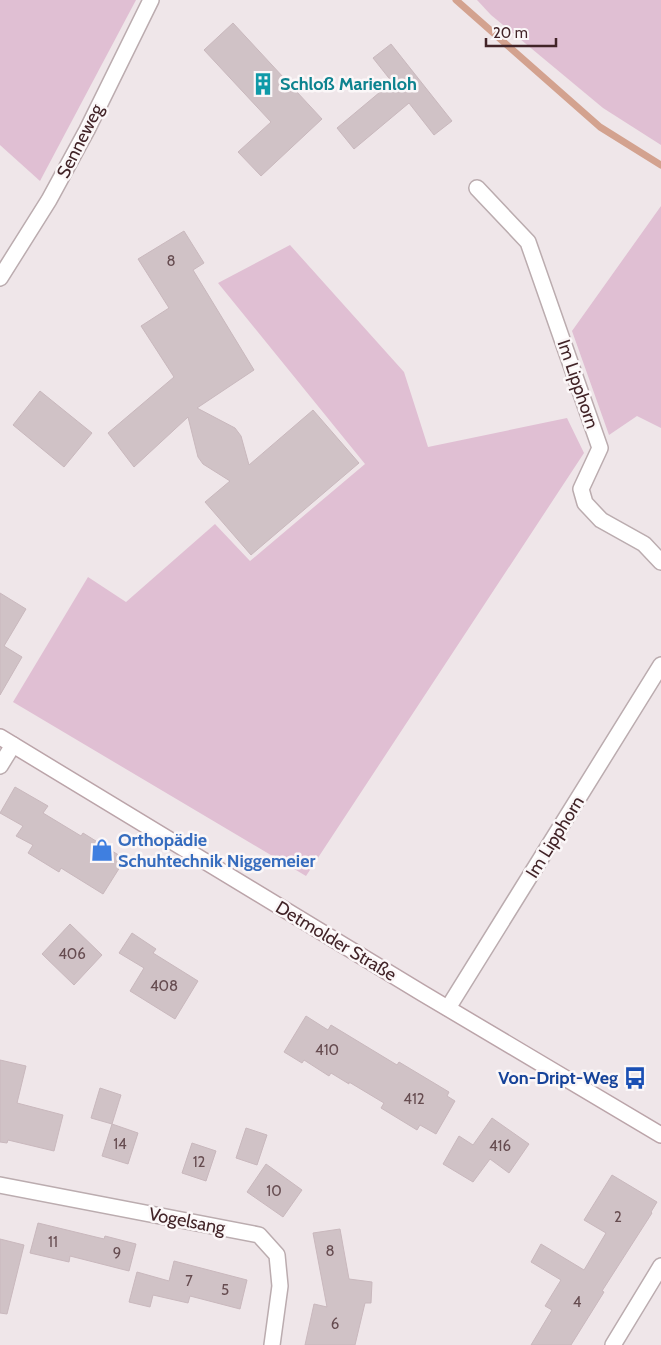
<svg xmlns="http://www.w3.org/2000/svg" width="661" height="1345" viewBox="0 0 661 1345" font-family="Cabin,sans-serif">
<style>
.green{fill:#e0bfd3}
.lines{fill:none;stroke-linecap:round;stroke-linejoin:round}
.stream{stroke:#d3a28f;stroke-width:7}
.building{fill:#d0c2c6;stroke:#c9b8bd}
.street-casing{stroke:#bbacaf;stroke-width:18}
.secondary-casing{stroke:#bba4a9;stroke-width:18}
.street{stroke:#fff;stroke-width:15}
.secondary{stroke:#fff;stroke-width:15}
.labels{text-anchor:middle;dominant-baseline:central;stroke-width:5;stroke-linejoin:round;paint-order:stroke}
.number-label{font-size:15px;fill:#664c50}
.culture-label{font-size:18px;font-weight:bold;fill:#0d838f;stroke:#fbf7f8;text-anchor:start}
.street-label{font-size:18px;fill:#422428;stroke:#fbf7f8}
.shop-label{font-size:18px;font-weight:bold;fill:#366cbe;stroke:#fbf7f8;text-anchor:start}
.transit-label{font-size:18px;font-weight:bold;fill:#164399;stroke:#fbf7f8;text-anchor:end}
</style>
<rect width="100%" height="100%" fill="#efe6e9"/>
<g class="green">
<path d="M0,0H136L40,181L0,145Z"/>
<path d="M477,0H661V145L603,108L491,15Z"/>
<path d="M661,206V428L637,416L609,435L572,331Z"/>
<path d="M290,245L404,372L428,447L567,418L584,453L306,876L13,702L88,577L126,602L215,524L250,561L365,464L218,283Z"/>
</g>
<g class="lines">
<path class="stream" d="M456,0L600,127L661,165"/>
</g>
<g class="building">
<path d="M233,23L322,119L261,176L238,152L271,122L204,50Z"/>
<path d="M391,44L452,121L434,135L409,103L354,149L337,128L392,82L373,58Z"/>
<path d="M184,231L204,263L193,270L254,370L197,408L235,428L241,436L249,465L313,410L359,463L251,555L205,502L230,481L203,464L198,457L188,417L134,467L108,433L174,377L141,326L169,308L138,259Z"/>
<path d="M40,391L92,433L64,467L13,425Z"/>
<path d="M0,593L26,609L4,646L22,657L0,695Z"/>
<path d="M15,787L48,806L43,813L81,836L83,833L125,859L103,894L61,868L59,872L28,853L33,845L16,836L23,826L0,813Z"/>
<path d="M70,924L102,955L74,985L42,954Z"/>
<path d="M132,933L156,949L153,953L198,981L175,1019L130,991L144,968L119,953Z"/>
<path d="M306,1016L328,1030L331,1025L397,1065L399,1062L449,1092L447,1096L455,1101L436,1134L420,1125L417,1130L381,1108L384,1103L349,1082V1084L331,1073L329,1076L304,1060L302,1063L284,1052Z"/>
<path d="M0,1060L26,1066L17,1103L63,1115L54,1151L8,1140L7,1143L0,1142Z"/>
<path d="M100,1088L121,1095L112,1124L138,1133L128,1164L102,1156L112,1124L91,1118Z"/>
<path d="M492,1118L529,1144L509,1173L490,1159L473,1182L443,1164L459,1136L473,1145Z"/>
<path d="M246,1128L267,1135L257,1165L236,1158Z"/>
<path d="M192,1143L216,1151L206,1181L182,1173Z"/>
<path d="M266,1164L302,1190L283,1217L247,1192Z"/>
<path d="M612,1175L657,1202L651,1212L652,1213L602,1291L604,1292L571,1345H531L552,1310L545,1306L561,1280L531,1262L541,1244L584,1270L606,1233L584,1220Z"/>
<path d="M38,1223L104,1239L105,1236L136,1244L129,1271L70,1256L69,1262L30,1253Z"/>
<path d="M340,1229L349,1279L372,1282L371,1303H365L355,1345H305L314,1304L327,1307L313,1233Z"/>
<path d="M0,1239L24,1245L7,1314L0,1313Z"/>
<path d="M174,1261L247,1280L240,1309L190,1296L188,1303L153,1295L150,1307L129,1302L137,1272L169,1281Z"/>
</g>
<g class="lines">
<defs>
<g id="street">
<path d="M477,188L528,242L600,448L581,489L585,503L601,520L644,544L661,562"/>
<path d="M0,278L49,200L87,130L151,0"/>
<path d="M0,766L13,745"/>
<path d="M448,1008L661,665"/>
<path d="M0,1185L259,1235L277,1255L280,1286L272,1345"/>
<path d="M613,1345L661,1266"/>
</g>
<path id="secondary" d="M0,737L422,993L661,1135"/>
</defs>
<use href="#street" class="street-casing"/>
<use href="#secondary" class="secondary-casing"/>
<use href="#street" class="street"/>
<use href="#secondary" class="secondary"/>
</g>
<defs>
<symbol id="building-bare" viewBox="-9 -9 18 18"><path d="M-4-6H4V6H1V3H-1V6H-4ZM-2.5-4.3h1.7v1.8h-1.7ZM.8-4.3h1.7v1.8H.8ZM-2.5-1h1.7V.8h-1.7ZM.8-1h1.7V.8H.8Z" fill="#0f9aa8" stroke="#fbf7f8" stroke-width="2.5" paint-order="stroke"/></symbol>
<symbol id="shop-bare" viewBox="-9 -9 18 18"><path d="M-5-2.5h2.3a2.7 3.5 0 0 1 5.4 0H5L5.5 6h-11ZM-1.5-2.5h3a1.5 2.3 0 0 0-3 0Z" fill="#3f7fe0" stroke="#fbf7f8" stroke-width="2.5" paint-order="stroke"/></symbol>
<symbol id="bus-bare" viewBox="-9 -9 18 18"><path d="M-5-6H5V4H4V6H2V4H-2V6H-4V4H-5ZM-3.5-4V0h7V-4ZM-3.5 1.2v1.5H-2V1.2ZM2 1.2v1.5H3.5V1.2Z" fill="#1a4fb4" stroke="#fbf7f8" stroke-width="2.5" paint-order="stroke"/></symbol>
</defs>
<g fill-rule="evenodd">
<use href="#building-bare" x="247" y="68" width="32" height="32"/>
<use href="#shop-bare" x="86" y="834" width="32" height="32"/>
<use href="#bus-bare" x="619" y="1062" width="32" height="32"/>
</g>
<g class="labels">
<g class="number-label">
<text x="171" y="261">8</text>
<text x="72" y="954">406</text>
<text x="164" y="986">408</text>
<text x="327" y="1050">410</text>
<text x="414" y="1099">412</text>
<text x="120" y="1144">14</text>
<text x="500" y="1146">416</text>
<text x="199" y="1162">12</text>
<text x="274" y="1191">10</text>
<text x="618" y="1217">2</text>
<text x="53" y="1242">11</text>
<text x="330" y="1251">8</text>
<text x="117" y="1253">9</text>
<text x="189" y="1281">7</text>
<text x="225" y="1290">5</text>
<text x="577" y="1302">4</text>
<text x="335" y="1324">6</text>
</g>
<g class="culture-label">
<text x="280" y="84">Schloß Marienloh</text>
</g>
<g class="street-label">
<text transform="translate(80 141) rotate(-63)">Senneweg</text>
<text transform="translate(578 384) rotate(71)">Im Lipphorn</text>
<text transform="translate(555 837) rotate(-58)">Im Lipphorn</text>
<text transform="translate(336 941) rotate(31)">Detmolder Straße</text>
<text transform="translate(187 1221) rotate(11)">Vogelsang</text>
</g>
<g class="shop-label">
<text x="118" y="840">Orthopädie<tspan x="118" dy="21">Schuhtechnik Niggemeier</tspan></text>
</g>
<g class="transit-label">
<text x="618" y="1078">Von-Dript-Weg</text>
</g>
</g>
<path d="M486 38v8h70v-8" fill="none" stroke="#422428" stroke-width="2.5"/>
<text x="493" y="38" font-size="15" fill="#422428" stroke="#fbf7f8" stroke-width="4" paint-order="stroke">20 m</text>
</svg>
